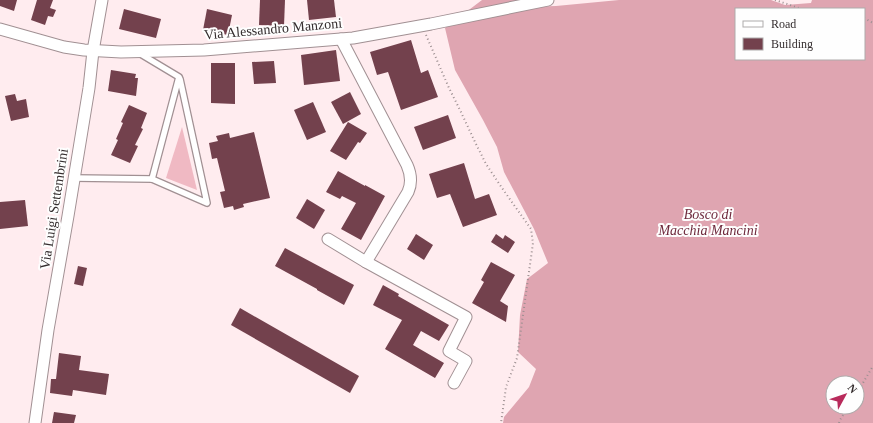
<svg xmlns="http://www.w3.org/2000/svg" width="873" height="423" viewBox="0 0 873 423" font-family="Georgia,serif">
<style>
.green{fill:#f0b9c3}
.forest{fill:#dfa5b1;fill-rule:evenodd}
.building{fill:#73414d}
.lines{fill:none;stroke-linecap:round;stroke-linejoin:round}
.lane-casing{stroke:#a19093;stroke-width:8}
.street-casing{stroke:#a19093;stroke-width:13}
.path{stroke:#9b8e90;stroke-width:2;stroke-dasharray:1 3;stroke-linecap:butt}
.lane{stroke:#fff;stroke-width:5.5}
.street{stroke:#fff;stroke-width:11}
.labels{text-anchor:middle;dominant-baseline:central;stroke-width:4;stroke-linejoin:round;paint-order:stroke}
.street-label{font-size:14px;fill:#352e2f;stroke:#fefefe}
.park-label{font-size:14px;font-style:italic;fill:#6e293c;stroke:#fefefe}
</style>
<rect width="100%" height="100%" fill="#ffecef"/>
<path class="green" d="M182,127L197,190L166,178Z"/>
<path class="forest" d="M482,0H517L523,7L556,6L619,0H771L785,5L811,3L812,0H873V423H503L504,417L529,387L536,369L518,352L520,315L527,279L548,263L534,229L504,172L497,147L483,120L455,70L445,28ZM736,9H864V59H736ZM833,383H857V407H833Z"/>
<g class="building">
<path d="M0,0H17L14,11L0,6Z"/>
<path d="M37,0H53L50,8L56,10L53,17L48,16L45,25L31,20Z"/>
<path d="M260,0H285L284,26L259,25Z"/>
<path d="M307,0H334L336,17L309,20Z"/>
<path d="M124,9L161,19L156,38L119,29Z"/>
<path d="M207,9L232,15L228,35L203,30Z"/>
<path d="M411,40L421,73L428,70L438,97L401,110L388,72L377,75L370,52Z"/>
<path d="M336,50L340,81L304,85L301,55Z"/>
<path d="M274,61L276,83L254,84L252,62Z"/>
<path d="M211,63H235V104L211,103Z"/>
<path d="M111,70L136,74L135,78H138L136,96L108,91Z"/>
<path d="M350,92L361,114L343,124L331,102Z"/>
<path d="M15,94L17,101L26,99L29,117L11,121L5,96Z"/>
<path d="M313,102L326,132L307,140L294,110Z"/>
<path d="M129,105L147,113L141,128L143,129L135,145L138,146L130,163L111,155L118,140L116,139L123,123L121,122Z"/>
<path d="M448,115L456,138L423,150L414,127Z"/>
<path d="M348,122L367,133L360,143L358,142L346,160L330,151Z"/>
<path d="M254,132L270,198L243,204L244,207L234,210L233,206L224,208L220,192L225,191L217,158L212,159L209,143L218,141L216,136L229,133L230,138Z"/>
<path d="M464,163L475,199L489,194L497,215L463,227L450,194L437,198L429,174Z"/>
<path d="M338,171L365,186V185L385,196L361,240L341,229L356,203L342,196L340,199L326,192Z"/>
<path d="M307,199L325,210L314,229L296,218Z"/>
<path d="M25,200L28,226L0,229V202Z"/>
<path d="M416,234L433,245L424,260L407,249Z"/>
<path d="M496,234L503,239L505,235L515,242L508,253L491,242Z"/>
<path d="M285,248L354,285L344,305L317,290V289L275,266Z"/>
<path d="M491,262L515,275L500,301L508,306L506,322L472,303L484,282L481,280Z"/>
<path d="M78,266L87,268L83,286L74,284Z"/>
<path d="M383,285L399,294L398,296L449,325L439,341L421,331L413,345L444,363L435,378L385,349L402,320L373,305Z"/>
<path d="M240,308L359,376L350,393L231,325Z"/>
<path d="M59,353L81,356L79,370L109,374L106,395L73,390L72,396L50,393L51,379H56Z"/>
<path d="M54,412L76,415L74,423H52Z"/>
</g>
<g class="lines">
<defs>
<g id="lane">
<path d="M74,178L152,179L179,77L139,53"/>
<path d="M152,179L207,203L180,79"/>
</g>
<g id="street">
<path d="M0,29L64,47L84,50L121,52L204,50L353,38L431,24L548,0"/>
<path d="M341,39L407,165C411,174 412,183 408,192L366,262"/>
<path d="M328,239L366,262L466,317L449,351L466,361L454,383"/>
<path d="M35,423L48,330L68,216L89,88L93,51L102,0"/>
</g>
</defs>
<use href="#lane" class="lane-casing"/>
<use href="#street" class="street-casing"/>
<g class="path">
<path d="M775,0L802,9"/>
<path d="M864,18L873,23"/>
<path d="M426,35L449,88L460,110L475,142L486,164L502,188L531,229L533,243L517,358L506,387L501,423"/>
<path d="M857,393L873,366"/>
<path d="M839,423L840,420L848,407"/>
</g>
<use href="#lane" class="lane"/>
<use href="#street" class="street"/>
</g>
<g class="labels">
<g class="street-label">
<text transform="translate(273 29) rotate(-5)">Via Alessandro Manzoni</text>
<text transform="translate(54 209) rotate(-81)">Via Luigi Settembrini</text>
</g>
<g class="park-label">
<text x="708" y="214">Bosco di<tspan x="708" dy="16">Macchia Mancini</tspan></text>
</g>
</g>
<rect x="735" y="8" width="130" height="52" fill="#fefefe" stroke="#aeabab"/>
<rect x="743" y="21" width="20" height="6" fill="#ffffff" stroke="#aeabab"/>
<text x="771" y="28" font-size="12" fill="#352e2f">Road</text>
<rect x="743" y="38" width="20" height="12" fill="#73414d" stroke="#aeabab"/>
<text x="771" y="48" font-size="12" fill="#352e2f">Building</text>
<g transform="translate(845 395) rotate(50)"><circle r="19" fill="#fefefe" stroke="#aeabab"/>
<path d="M0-3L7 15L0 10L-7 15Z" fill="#b82a5b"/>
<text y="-6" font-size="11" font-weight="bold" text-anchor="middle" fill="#352e2f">N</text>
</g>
</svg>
